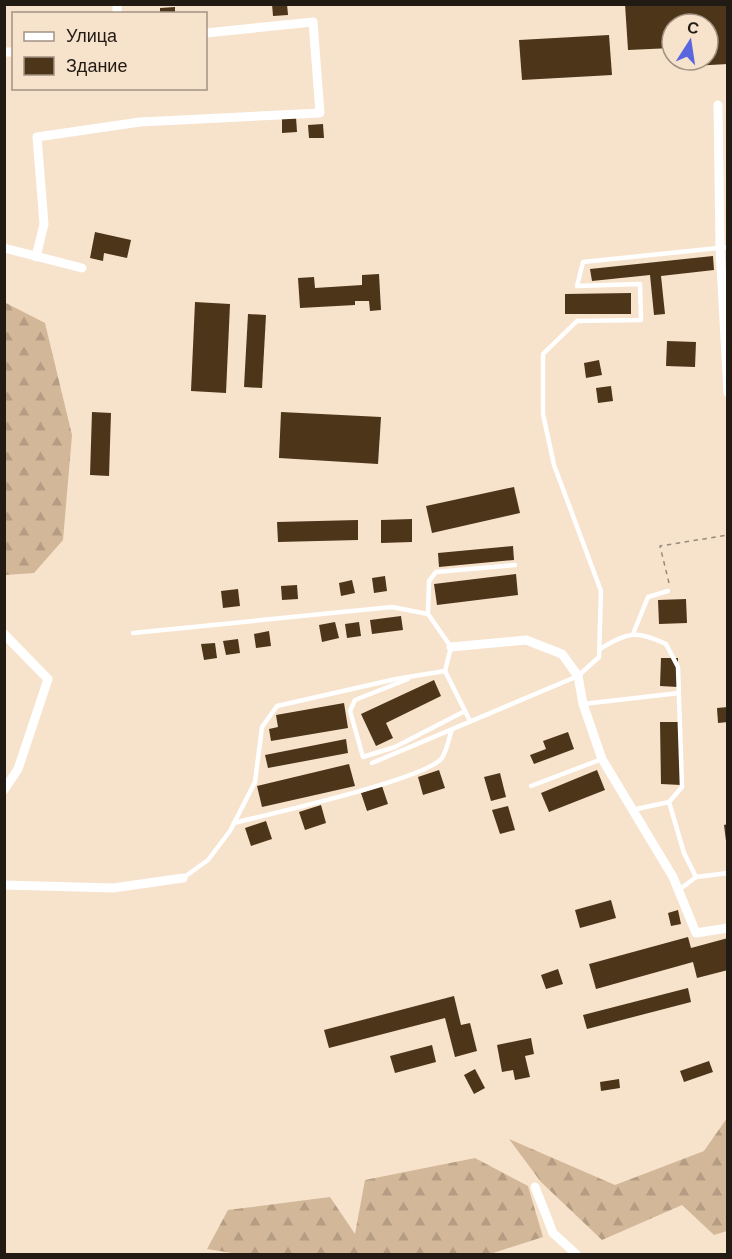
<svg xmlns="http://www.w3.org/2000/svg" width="732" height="1259" viewBox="0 0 732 1259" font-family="Arial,sans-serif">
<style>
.forest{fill:url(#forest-firs)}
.building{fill:#4d3519}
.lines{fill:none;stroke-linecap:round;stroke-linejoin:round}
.path{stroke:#98897a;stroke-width:1.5;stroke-dasharray:4.5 4.5;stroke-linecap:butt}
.service{stroke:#fff;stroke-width:4.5}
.minor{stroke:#fff;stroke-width:9}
</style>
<defs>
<pattern id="forest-firs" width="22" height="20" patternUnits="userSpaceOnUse" patternTransform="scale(1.5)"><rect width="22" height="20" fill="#d3b799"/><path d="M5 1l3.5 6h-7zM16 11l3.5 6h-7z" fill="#b59d83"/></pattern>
</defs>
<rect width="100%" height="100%" fill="#f7e2cc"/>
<g class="forest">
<path d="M4,302L45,323L72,435L63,540L34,573L5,575Z"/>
<path d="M727,1118V1231L714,1235L682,1205L602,1240L541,1182L509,1139L615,1185L704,1151Z"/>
<path d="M475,1158L528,1186L543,1237L490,1254H238L207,1249L228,1210L330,1197L355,1234L365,1180Z"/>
</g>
<g class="building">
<path d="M272,4H287L288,15L273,16Z"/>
<path d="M625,4H728V64L692,66V60H708V24H672V48L628,50Z"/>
<path d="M175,7V14H160V8Z"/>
<path d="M609,35L612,75L522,80L519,40Z"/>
<path d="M296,117L297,132L282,133V118Z"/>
<path d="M323,124L324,138H309L308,125Z"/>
<path d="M95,232L131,240L127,258L104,253L103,261L90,258Z"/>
<path d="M713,256L714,270L661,276L665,314L654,315L650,275L592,281L590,269Z"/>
<path d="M379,274L381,310L370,311L369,301H355V305L300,308L298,278L314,277L315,288L362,285V275Z"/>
<path d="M631,293V314H565V294Z"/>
<path d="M195,302L230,304L226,393L191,391Z"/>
<path d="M248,314L266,315L262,388L244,387Z"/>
<path d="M667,341L696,342L695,367L666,366Z"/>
<path d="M599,360L602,375L586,378L584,363Z"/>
<path d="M611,386L613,401L598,403L596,388Z"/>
<path d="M92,412L111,413L109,476L90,475Z"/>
<path d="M281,412L381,417L378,464L279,458Z"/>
<path d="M514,487L520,513L432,533L426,506Z"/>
<path d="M412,519V542L381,543V520Z"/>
<path d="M358,520V540L278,542L277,522Z"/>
<path d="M513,546L514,560L439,567L438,553Z"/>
<path d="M516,574L518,595L437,605L434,584Z"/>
<path d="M385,576L387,591L374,593L372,578Z"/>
<path d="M352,580L355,593L341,596L339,583Z"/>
<path d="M297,585L298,599L282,600L281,586Z"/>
<path d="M238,589L240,606L223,608L221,591Z"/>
<path d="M686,599L687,623L659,624L658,600Z"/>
<path d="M401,616L403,630L372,634L370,620Z"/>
<path d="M335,622L339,638L322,642L319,625Z"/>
<path d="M359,622L361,636L347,638L345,624Z"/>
<path d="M269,631L271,646L256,648L254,634Z"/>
<path d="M238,639L240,653L226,655L223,641Z"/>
<path d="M215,643L217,658L204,660L201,644Z"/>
<path d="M661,658H678V687L660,686Z"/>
<path d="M434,680L441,696L386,723L393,738L376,746L361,714Z"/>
<path d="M344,703L348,728L271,741L269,729L278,727L276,715Z"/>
<path d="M728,707V722L718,723L717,708Z"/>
<path d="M660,722H681V785L661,784Z"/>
<path d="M568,732L574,749L534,764L530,755L546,749L543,741Z"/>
<path d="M346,739L348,753L268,768L265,755Z"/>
<path d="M349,764L355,786L262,807L257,786Z"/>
<path d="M439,770L445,788L423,795L418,777Z"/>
<path d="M597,770L605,790L549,812L541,793Z"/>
<path d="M500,773L506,797L491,801L484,777Z"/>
<path d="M382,786L388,804L367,811L361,793Z"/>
<path d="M321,805L326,823L305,830L299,812Z"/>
<path d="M508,806L515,830L500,834L492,810Z"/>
<path d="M266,821L272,839L251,846L245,828Z"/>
<path d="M728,824V841H726L724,825Z"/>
<path d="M611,900L616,918L580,928L575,910Z"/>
<path d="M678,910L681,924L671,926L668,913Z"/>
<path d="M688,937L691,948L728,938V970L697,978L693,962L596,989L589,964Z"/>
<path d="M558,969L563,984L546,989L541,975Z"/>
<path d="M688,988L691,1002L587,1029L583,1015Z"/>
<path d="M454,996L461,1025L470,1023L477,1051L455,1057L445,1018L329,1048L324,1030Z"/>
<path d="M531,1038L534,1054L525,1056L530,1077L515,1080L513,1070L502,1072L497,1045Z"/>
<path d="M432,1045L436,1062L395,1073L390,1056Z"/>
<path d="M709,1061L713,1072L684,1082L680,1071Z"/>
<path d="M475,1069L485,1088L474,1094L464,1075Z"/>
<path d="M619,1079L620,1088L601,1091L600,1082Z"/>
</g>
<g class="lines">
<path class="path" d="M669,583L660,546L728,535"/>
<g class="service">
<path d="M428,614L429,581L436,572L515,565"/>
<path d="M133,633L392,607L428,614L451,647L445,671"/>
<path d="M633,634L648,597L668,591"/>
<path d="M600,649C628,632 636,630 666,644L678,667L682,787L669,802L684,853L696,877L679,890"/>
<path d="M408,679L355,700L350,711L363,757L395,747L465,711"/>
<path d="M583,704L679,693"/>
<path d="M372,763L578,676L599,657L601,591L554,465L543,414V354L577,321L641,320L640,284L577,286L583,262L728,247"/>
<path d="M531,786L602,759"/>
<path d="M632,810L669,802"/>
<path d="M234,823C270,814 422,780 441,759C447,752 449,737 452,729"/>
<path d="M696,877L728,873"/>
<path d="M183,878L208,860L230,831L255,782L262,727L277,706L396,679L445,671L470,721"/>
</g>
<g class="minor">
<path d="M117,4V14"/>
<path d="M4,52H14"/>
<path d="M718,105L720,248L728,393"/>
<path d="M4,248L82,268"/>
<path d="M36,257L44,224L37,137L140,122L320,113L313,22L206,33"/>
<path d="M4,634L48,679L18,769L4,790"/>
<path d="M451,647L526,640L562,654L578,676L583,704L602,759L673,877L696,933L728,928"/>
<path d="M4,885L113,888L183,878"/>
<path d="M535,1187L553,1233L576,1254"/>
</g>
</g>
<rect width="732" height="1259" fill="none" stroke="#221b13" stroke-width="12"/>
<rect x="12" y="12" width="195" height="78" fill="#f7e2cc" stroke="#a29282" stroke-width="1.5"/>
<rect x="24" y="32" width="30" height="9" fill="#ffffff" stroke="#a29282" stroke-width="1.5"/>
<text x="66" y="42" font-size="18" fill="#221b13">Улица</text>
<rect x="24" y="57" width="30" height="18" fill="#4d3519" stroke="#a29282" stroke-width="1.5"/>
<text x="66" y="72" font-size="18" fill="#221b13">Здание</text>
<g transform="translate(690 42) rotate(12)"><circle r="28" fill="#f7e2cc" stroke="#a29282" stroke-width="1.5"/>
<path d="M0-4.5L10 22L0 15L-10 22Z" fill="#5a66de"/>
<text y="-9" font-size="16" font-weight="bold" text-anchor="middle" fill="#221b13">С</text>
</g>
</svg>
